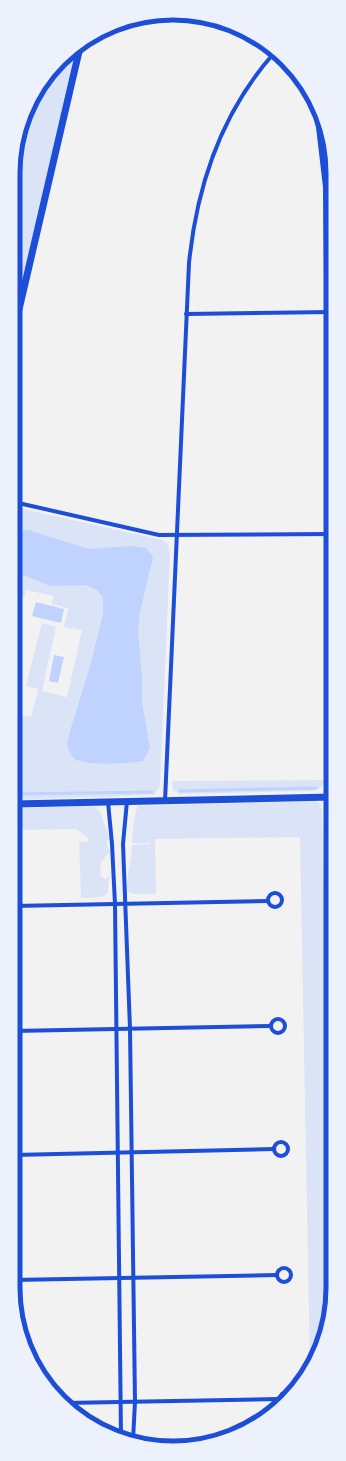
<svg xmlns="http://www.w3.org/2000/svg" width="346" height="1461" viewBox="0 0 346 1461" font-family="'Sofia Sans Condensed',sans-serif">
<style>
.green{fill:#dbe4f7}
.water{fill:#bfd3fe}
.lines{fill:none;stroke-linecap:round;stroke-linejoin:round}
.stream{stroke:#bfd3fe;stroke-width:3}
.minor{stroke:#1d4ed8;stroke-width:4}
.secondary{stroke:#1d4ed8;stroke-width:7}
.rim{fill:none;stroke:#1d4ed8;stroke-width:5}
</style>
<rect width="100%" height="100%" fill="#f2f2f2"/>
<g class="green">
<path d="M81,43L14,331V152L35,93L76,46Z"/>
<path d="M332,322V514L330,329Z"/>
<path d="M14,507L162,540L168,544L170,553L160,786L154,795L14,800V740L19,715L31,717L38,689L26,686L42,623L56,627L42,691L67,697L82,630L64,627L68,608L52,604L53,596L26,590L24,598L14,596Z"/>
<path d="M324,780C324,788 318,791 310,791L180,794L173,790L172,781Z"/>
<path d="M316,801L320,804L322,812L332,1191V1309L310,1369L300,837L155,839L156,894H135L127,892C126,876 132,861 132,845L150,844L149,838V843H132C132,838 135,809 138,806Z"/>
<path d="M95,806L101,814L110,840H107L109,852L100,864L101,877L105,879L109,875L108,893L102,897L81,898L79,842L89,841L87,837L76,829L14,830V808Z"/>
</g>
<g class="water">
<path d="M28,530L89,549L132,546L146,548L153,557L140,612L138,632L142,677V702L150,748L143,761C125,764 90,766 74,759L67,746L70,731L91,663L103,614V597L97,590L86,585L50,586L14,571V532Z"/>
<path d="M36,602L64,609L61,623L32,616Z"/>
<path d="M54,655L64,657L58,683L49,681Z"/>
</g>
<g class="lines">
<g class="stream">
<path d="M180,791L316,788"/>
<path d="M14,794L152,792"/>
</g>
<g class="minor">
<path d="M311,95L318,127L325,187L332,797"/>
<path d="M186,314L332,312"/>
<path d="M14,502L159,535L332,534"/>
<path d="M127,801L123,844L130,1029L135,1402L133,1440"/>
<path d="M165,801L189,263C197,184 222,111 275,52"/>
<path d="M108,802L112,844L115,904L121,1437"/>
<circle cx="275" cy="900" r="7"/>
<path d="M13,906L267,901"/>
<circle cx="278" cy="1026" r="7"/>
<path d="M13,1031L271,1026"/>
<circle cx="281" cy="1149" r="7"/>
<path d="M13,1155L273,1149"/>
<circle cx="284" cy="1275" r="7"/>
<path d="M13,1280L276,1275"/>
<path d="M65,1403L279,1399"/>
<path d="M281,1403L279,1399L282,1394L290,1393"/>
</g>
<g class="secondary">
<path d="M14,331L81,43"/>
<path d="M14,804L332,797"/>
</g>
</g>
<path d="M0 0H346V1461H0ZM173 20H173A153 153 0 0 1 326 173V1288A153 153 0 0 1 173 1441H173A153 153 0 0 1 20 1288V173A153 153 0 0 1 173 20Z" fill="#edf1fc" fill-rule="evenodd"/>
<path class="rim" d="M173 20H173A153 153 0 0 1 326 173V1288A153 153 0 0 1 173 1441H173A153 153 0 0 1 20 1288V173A153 153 0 0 1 173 20Z"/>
</svg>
